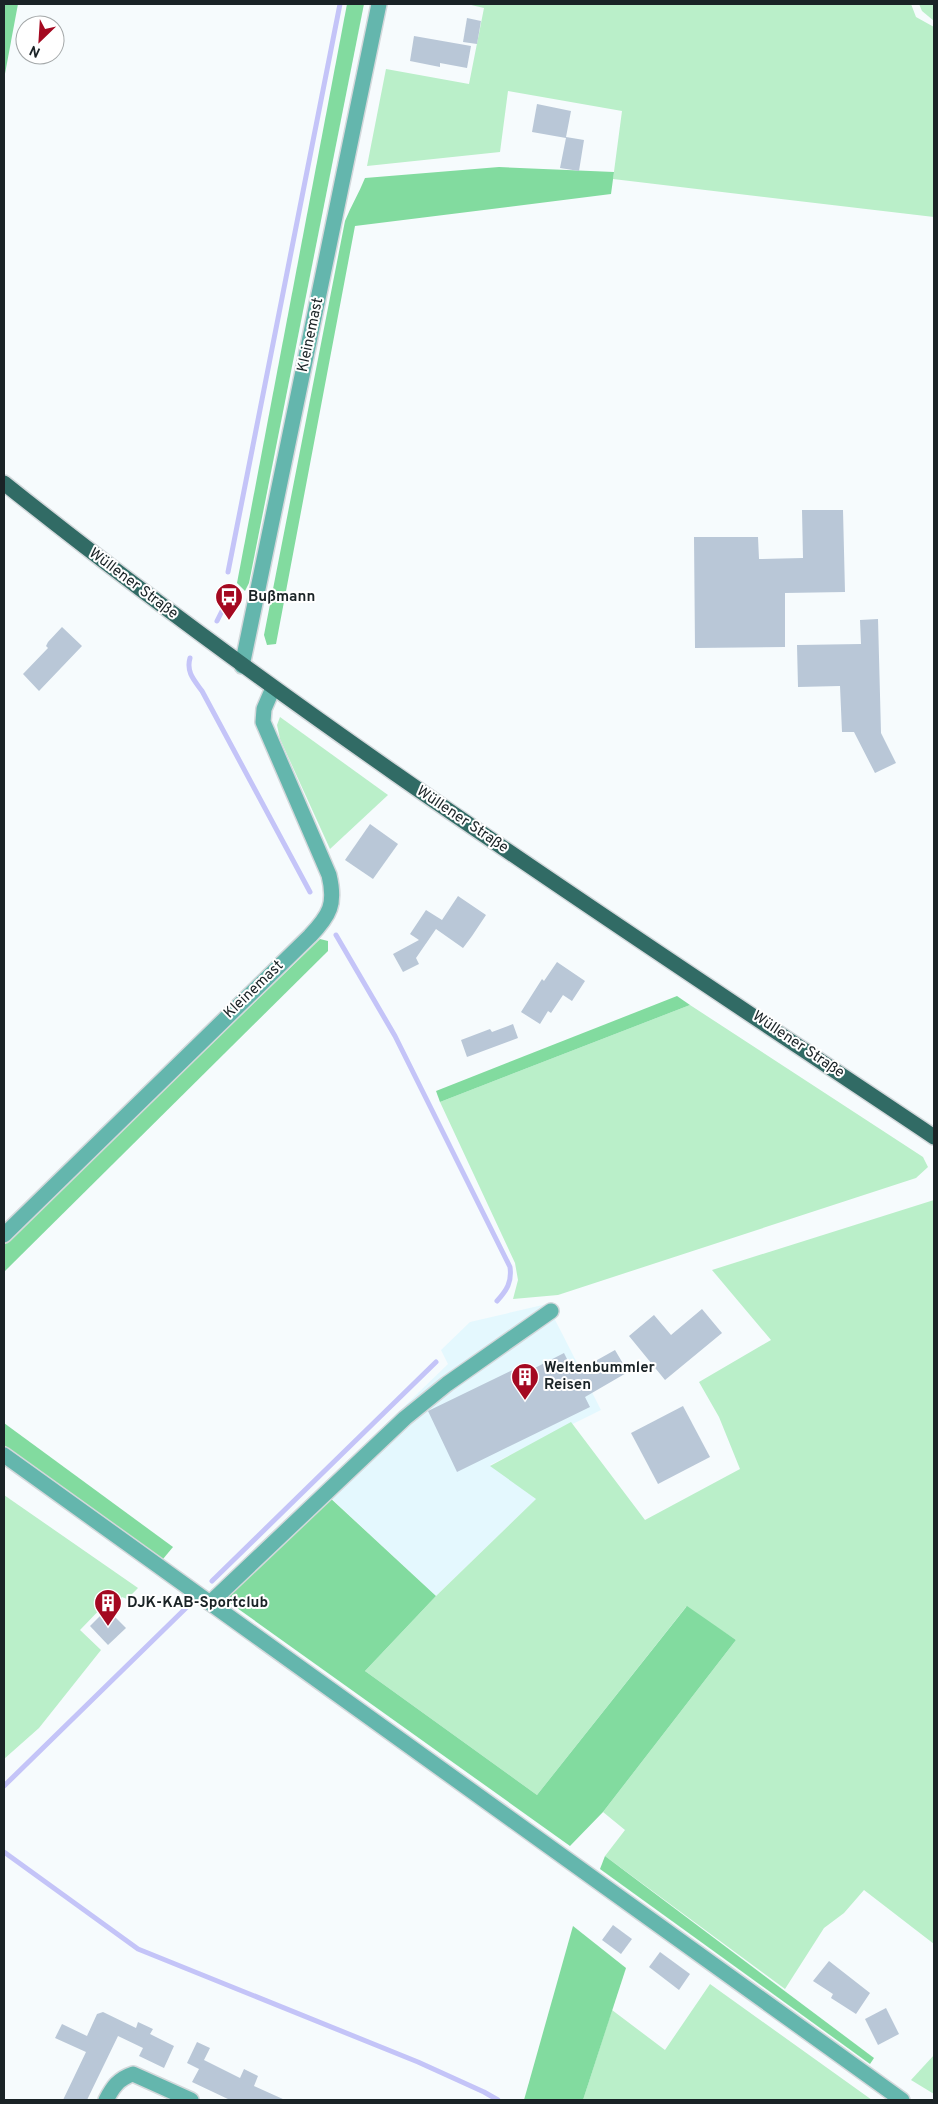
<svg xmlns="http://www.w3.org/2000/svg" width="938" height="2104" viewBox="0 0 938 2104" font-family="Overpass,sans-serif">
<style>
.built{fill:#e4f8fe}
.green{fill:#baefc9}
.forest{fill:#82db9f}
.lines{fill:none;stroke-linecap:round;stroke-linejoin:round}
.stream{stroke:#c4c4f8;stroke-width:5}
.building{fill:#b9c7d7}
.minor-casing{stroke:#d3d8db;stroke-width:18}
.major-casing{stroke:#d3d8db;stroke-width:18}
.minor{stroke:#64b6ad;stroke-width:15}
.major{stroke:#316b65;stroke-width:15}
.labels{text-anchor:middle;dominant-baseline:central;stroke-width:4;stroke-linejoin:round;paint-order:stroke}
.street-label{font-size:15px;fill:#1a2326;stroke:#fff}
.poi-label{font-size:15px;font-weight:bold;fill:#1a2326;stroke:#fff;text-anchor:start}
</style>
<rect width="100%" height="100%" fill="#f6fbfd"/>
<path class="built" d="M547,1304L601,1410L490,1465L536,1499L436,1596L320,1488L448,1364L441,1350L470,1322Z"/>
<g class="green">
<path d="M467,4H911L916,17L934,27V217L613,179L622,111L508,91L500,152L367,166L386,69L469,84L484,8Z"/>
<path d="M919,4H934V21L922,11Z"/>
<path d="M280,717L388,795L330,849L280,739L277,725Z"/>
<path d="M690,1005L923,1157L928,1167L916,1178L558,1295L513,1299L518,1280L515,1263L440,1102Z"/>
<path d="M934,1200V1944L864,1890L844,1913L824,1928L785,1989L605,1856L625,1830L603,1812L736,1640L686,1607L537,1795L365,1671L436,1596L536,1499L490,1466L571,1422L645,1520L740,1469L719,1417L699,1382L771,1340L712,1270Z"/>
<path d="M4,1495L138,1588L127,1599L122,1597L116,1606L108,1601L80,1630L101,1650L39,1728L4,1759Z"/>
<path d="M710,1984L872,2100H583L612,2010L665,2050Z"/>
<path d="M934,2055V2094L911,2080Z"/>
</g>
<g class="forest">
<path d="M4,4H18L4,79Z"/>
<path d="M347,4H364L249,583L245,591L237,583Z"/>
<path d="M499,167L614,172L611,194L355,226L276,644L267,645L264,635L345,221C351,206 359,193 365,178Z"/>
<path d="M320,939L328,941V951L4,1272V1245Z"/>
<path d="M677,996L690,1005L440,1102L436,1091Z"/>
<path d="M4,1423L173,1547L163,1559L4,1445Z"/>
<path d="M328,1496L436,1596L365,1671L537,1795L687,1606L736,1640L603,1812L570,1846L230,1603L229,1594Z"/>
<path d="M605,1856L874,2058L870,2064L600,1869Z"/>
<path d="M573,1926L626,1968L583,2100H524Z"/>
</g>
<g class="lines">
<g class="stream">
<path d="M228,572L340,4"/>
<path d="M217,621L225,605"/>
<path d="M190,658C186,672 194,680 202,691L310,892"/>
<path d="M336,935L395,1036L510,1267C512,1282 507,1290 497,1301"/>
<path d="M212,1581L436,1362"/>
<path d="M4,1786L188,1606"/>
<path d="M4,1852L138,1949L418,2062L484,2092L498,2100"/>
</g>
</g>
<g class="building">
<path d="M467,18L481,21L477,44L463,42Z"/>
<path d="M414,36L471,46L467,68L440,63V67L410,61Z"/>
<path d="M537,104L571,111L566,137L584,140L579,171L560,168L566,138L532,132Z"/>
<path d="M802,510H843L845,592L785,593V647L695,648L694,537H758L759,559L803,558Z"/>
<path d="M878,619L881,733L896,763L875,773L854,732H842L840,686L798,687L797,645L861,644L860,620Z"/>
<path d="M62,627L82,646L39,691L23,674L48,648L46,646L48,642Z"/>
<path d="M370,824L398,844L373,879L345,860Z"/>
<path d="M458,896L486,915L472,936L463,948L436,929L416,958L419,964L403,972L393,954L419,940L410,934L426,910L442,920Z"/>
<path d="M557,962L585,981L572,1001L563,995L551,1013L548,1011L540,1024L521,1012L542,979L544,981Z"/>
<path d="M513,1024L518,1038L467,1057L461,1040L490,1029L492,1032Z"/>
<path d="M702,1309L722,1333L665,1380L629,1336L654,1315L671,1335Z"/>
<path d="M615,1350L628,1372L585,1397L590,1407L457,1472L428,1411L525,1364L529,1371L564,1353L574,1373Z"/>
<path d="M683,1406L710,1457L658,1484L631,1433Z"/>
<path d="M107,1609L126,1628L108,1645L90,1626Z"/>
<path d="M613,1925L632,1939L621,1954L602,1940Z"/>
<path d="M660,1952L690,1974L679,1990L649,1967Z"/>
<path d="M829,1961L870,1993L856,2014L831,1998L833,1994L813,1981Z"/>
<path d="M886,2008L899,2034L878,2045L865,2019Z"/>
<path d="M103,2012L136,2028L138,2022L153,2029L150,2034L174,2046L164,2068L139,2056L143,2048L118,2036L87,2100H63L86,2052L55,2038L62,2024L87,2036L97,2014Z"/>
<path d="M197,2042L210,2048L204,2060L240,2078L244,2069L258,2076L254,2086L285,2100H230L192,2082L199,2069L187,2063Z"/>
</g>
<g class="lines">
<defs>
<g id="minor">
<path d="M242,666L379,4"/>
<path d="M4,1235L310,936C330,915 336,904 329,875L263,722L264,709L273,688"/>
<path d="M4,1455L902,2100"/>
<path d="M210,1603L405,1418L447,1384L551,1311"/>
<path d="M106,2100C113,2087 118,2079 133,2074L191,2100"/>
</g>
<path id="major" d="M4,483C300,720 619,926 934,1137"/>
</defs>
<use href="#minor" class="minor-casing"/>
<use href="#major" class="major-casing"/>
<use href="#minor" class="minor"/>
<use href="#major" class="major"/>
</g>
<defs>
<symbol id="bus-pin" viewBox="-11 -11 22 30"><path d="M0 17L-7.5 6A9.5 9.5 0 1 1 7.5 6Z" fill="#a40921" stroke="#fff"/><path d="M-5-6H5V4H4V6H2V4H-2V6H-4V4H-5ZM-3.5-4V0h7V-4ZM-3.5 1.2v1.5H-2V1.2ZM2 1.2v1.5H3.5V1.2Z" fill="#fff"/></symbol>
<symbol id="building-pin" viewBox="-11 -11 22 30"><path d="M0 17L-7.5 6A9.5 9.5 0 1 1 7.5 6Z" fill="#a40921" stroke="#fff"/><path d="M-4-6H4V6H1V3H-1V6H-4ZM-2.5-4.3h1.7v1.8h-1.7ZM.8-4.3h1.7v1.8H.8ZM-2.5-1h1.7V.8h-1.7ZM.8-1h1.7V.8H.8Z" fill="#fff"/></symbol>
</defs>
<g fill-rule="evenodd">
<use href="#bus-pin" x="213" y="581" width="32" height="43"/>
<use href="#building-pin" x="509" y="1361" width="32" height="43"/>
<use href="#building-pin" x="92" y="1587" width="32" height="43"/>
</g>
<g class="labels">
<g class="street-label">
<text transform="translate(311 335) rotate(-78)">Kleinemast</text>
<text transform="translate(133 584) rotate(37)">Wüllener Straße</text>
<text transform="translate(462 820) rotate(34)">Wüllener Straße</text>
<text transform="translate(254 990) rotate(-44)">Kleinemast</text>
<text transform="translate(798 1045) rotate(34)">Wüllener Straße</text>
</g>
<g class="poi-label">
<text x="248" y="597">Bußmann</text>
<text x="544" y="1368">Weltenbummler<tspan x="544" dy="17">Reisen</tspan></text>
<text x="127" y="1603">DJK-KAB-Sportclub</text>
</g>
</g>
<rect width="938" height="2104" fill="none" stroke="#1a2326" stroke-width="10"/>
<g transform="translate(40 40) rotate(205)"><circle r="24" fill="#ffffff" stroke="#a3a7a8"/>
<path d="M0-4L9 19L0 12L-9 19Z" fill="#a40921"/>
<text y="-8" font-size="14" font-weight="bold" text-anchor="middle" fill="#1a2326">N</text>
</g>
</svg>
